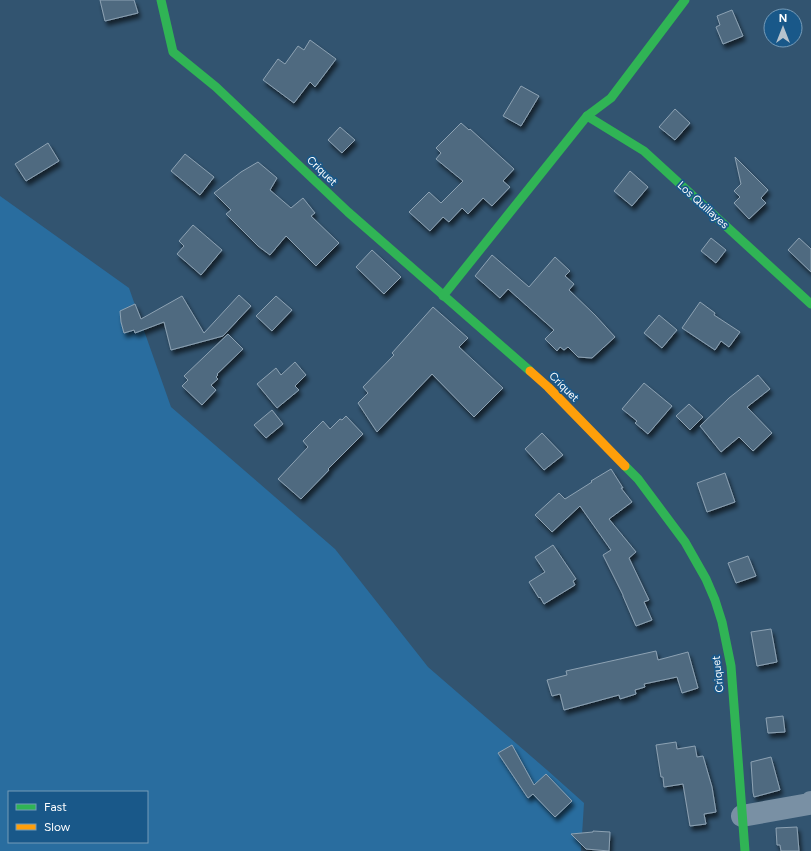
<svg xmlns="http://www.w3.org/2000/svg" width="811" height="851" viewBox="0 0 811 851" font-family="Figtree,sans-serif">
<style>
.green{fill:#296d9f;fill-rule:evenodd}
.building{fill:#4f6a80;stroke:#8da2b3;filter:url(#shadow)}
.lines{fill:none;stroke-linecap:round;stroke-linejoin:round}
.street{stroke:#7990a4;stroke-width:22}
.fast{stroke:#30b455;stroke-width:9}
.slow{stroke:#ff9f0a;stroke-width:9}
.labels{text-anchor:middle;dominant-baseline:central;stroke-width:3.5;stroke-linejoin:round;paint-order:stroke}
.street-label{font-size:11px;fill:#fff;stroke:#195889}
</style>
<defs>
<filter id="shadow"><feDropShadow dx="2.5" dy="4.5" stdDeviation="2" flood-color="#0009"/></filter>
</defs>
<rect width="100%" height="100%" fill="#325470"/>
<path class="green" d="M0,196L129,288L171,407L335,549L428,667L547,770L584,803L581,851H0ZM9,792H147V842H9Z"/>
<g class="building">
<path d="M100,0H134L138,13L105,21Z"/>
<path d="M732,10L743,36L723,44L716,27L720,25L717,16Z"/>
<path d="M310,40L336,59L315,87L310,82L294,103L263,80L278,59L285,64L298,46L304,50Z"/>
<path d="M521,86L539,96L521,126L503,116Z"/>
<path d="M675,109L690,123L675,140L659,127Z"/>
<path d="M461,123L469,130L470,129L514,169L503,181L510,187L492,206L483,198L468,214L462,208L449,222L443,217L430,231L409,212L429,192L441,203L463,181L436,159L441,153L436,148Z"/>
<path d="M340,127L355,140L342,153L328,140Z"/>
<path d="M48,143L59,161L26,181L15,164Z"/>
<path d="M185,154L214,177L200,195L171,171Z"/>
<path d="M735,157L768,190L761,198L766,203L749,219L734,203L740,197L734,191L741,184Z"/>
<path d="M258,162L277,178L270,190L291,208L303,198L315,213L311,216L339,243L316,266L286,236L270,255L258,246L226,214L231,210L214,193L241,172Z"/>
<path d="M630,171L648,187L632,206L614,191Z"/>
<path d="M193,225L222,250L201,275L177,254L184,246L179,241Z"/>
<path d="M711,238L726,250L716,263L701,251Z"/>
<path d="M799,238L811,249V272L788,250Z"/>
<path d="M372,250L401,277L384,294L356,267Z"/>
<path d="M492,255L529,287L555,257L570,271L565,276L574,284L569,290L595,315L615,337L592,358L578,357L568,347L564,350L560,347L557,351L545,339L554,330L508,289L500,298L475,276Z"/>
<path d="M239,295L251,306L223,336L171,350L164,322L135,333L134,330L124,333L121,322L120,311L135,304L141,319L182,296L204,333Z"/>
<path d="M276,296L292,310L272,331L256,316Z"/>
<path d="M700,302L715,313L714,315L740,332L729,347L721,341L715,350L682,328Z"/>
<path d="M433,307L468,338L459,347L503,388L474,417L432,374L377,432L358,403L368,393L363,387L394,355L392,353Z"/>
<path d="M659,315L677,330L662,348L644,333Z"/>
<path d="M228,334L243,349L217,374L218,375L216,377L218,379L211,385L216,390L202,405L182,386L188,380L184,376Z"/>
<path d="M295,362L306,375L295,386L299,390L277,408L257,384L276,368L281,375Z"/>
<path d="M758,375L770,389L747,407L772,433L753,451L739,437L721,452L700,426L729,398Z"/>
<path d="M644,383L672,406L648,434L635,423L637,421L622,409Z"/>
<path d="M689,404L703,417L690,430L676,416Z"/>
<path d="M272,410L283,424L266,438L254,425Z"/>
<path d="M346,416L363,434L328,469L329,470L301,499L278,479L308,447L303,441L323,421L330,429L340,419L342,420Z"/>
<path d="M542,433L563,455L544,470L525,449Z"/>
<path d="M611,469L623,488H621L632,502L609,519L636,552L629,558L649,600L644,602L652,620L636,626L623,596V595L603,555L611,550L580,506L552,532L535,515L559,493L565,499L592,482L591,481Z"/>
<path d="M725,473L735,502L707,512L697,483Z"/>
<path d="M553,545L576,579L573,581L575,585L544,604L540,597L539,598L529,582L545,572L535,557Z"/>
<path d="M748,556L756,576L736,583L728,563Z"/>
<path d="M771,629L777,662L757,666L751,632Z"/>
<path d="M656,651L658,660L688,652L698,688L682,693L677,677L644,684L645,687L635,690L636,694L620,699L619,695L564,710L560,694L552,696L547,680L567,675L566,671Z"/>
<path d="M783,716L785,732L768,733L766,718Z"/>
<path d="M676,742L677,749L695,746L697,757L703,756L712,787L716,812L704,814L706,824L690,826L683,784L664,787L663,777H661L656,745Z"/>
<path d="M512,745L534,785L546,774L572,801L555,817L533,794L528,798L498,753Z"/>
<path d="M771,757L780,790L754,797L753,792L751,762Z"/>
<path d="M797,827L799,851H781L780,845H777L776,828Z"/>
<path d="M593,831L610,832L609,851L586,849L571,834L593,832Z"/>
</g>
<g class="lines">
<path class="street" d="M742,816L809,804L811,802"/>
<g class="fast">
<path d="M161,0L173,52L216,87L348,212L530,371"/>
<path d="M587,116L644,151L811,304"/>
<path d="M443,296L587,116L611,98L685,0"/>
<path d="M625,466L638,479L685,542L706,579L715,600L722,622L731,666L745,851"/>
</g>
<path class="slow" d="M530,371L548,387L625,466"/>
</g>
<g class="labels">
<g class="street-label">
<text transform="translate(322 171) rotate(44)">Criquet</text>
<text transform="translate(703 205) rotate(42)">Los Quillayes</text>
<text transform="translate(564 387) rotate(45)">Criquet</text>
<text transform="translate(718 674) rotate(-96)">Criquet</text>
</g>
</g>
<rect x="8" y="791" width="140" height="52" fill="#195889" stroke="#759bb8"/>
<rect x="16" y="804" width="20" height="6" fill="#30b455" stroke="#759bb8"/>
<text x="44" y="811" font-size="12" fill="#ffffff">Fast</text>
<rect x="16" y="824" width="20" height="6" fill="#ff9f0a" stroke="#759bb8"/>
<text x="44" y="831" font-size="12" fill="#ffffff">Slow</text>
<g transform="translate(783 28)"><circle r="19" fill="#195889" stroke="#759bb8"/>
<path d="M0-3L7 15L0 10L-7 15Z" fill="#b7c3cd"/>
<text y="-6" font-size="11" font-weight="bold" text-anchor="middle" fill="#ffffff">N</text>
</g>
</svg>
